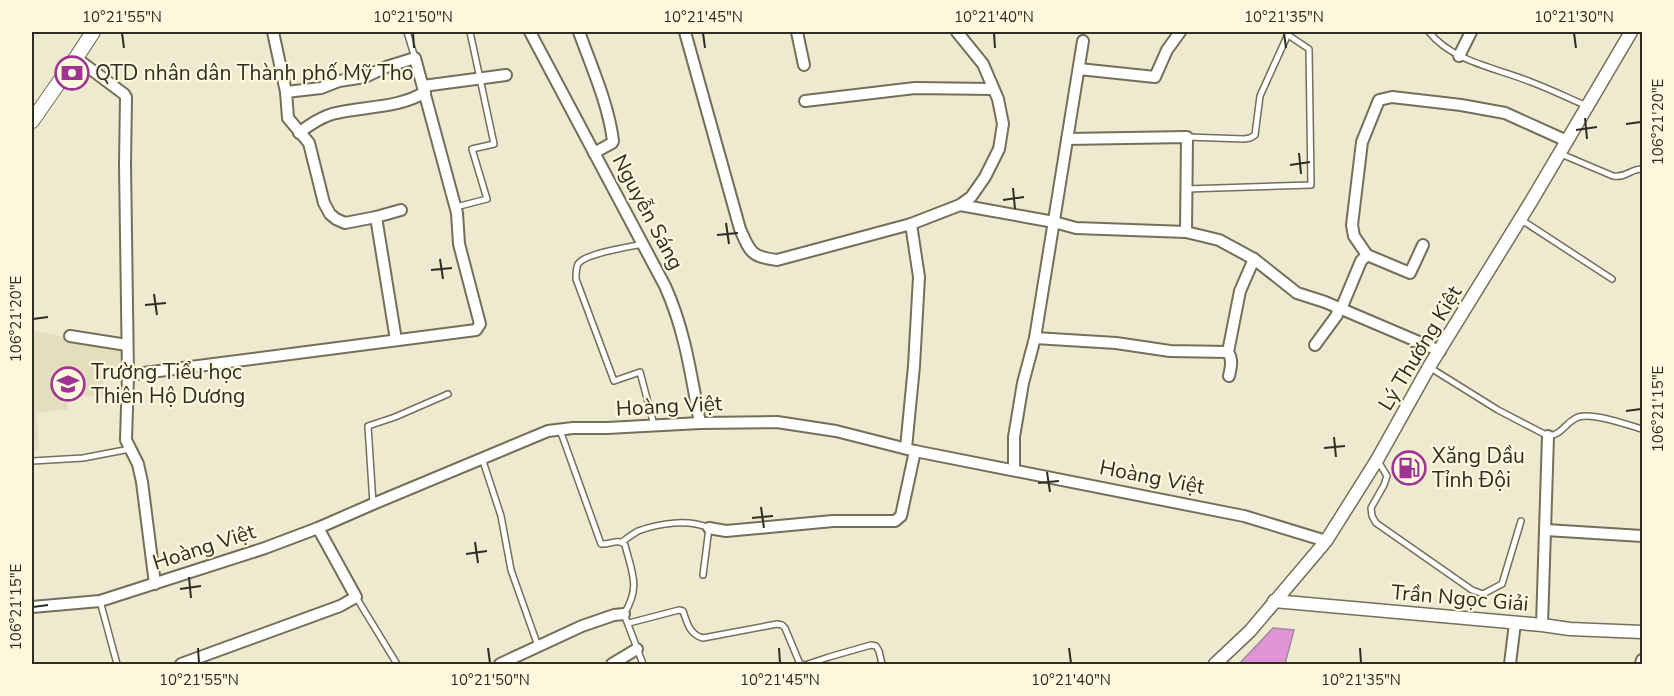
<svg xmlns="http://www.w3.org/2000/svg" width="1674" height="696" viewBox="0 0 1674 696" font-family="'Nunito Sans',sans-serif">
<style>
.built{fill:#e4debe}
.building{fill:#e094d6;stroke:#a08b9c;stroke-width:1.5}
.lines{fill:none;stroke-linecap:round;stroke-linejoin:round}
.service-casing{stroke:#736f58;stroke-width:8}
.minor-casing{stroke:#736f58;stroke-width:14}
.tertiary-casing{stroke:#736f58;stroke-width:15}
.secondary-casing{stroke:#736f58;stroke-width:16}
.service{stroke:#fff;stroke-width:5}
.minor{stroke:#fff;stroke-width:10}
.tertiary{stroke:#fff;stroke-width:12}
.secondary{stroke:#fff;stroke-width:14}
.ticks{fill:none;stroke:#2e2d23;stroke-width:2}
.labels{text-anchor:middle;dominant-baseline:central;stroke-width:4.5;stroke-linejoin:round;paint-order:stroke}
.poi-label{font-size:21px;fill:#2e2d23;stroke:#fcf7dd;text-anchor:start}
.street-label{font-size:21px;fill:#2e2d23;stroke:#fcf7dd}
.neatline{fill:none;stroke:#2e2d23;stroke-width:2}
.ticks-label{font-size:15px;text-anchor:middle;fill:#2e2d23}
</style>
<rect width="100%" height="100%" fill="#eeead0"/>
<path class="built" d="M32,330L124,350L123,369L103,372L104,396H67L68,409L37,413L39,450H32Z"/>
<path class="building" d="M1273,628L1294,630L1285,664H1239Z"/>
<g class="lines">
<defs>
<g id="service">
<path d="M407,32L415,58"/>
<path d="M1429,32C1453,62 1497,68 1531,82C1550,89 1568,98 1587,106"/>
<path d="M1187,137L1244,139L1250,138L1255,135L1260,96L1289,32"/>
<path d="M1561,154L1613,176C1627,178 1630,169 1642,169"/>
<path d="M1186,189L1311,185L1309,49L1288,35"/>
<path d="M456,207L487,199L472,149L494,144L470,32"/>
<path d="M1520,219L1612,279"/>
<path d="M643,244C629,247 585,253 578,264C576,268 576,274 576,279L614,381L640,372L654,425"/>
<path d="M1429,367L1498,410L1548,436C1563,434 1563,425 1576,418C1590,411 1627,425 1642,429"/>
<path d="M560,430L601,544C610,545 618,538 625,545C632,573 641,587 624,614L643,664"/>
<path d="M482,458L501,516L511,570L538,646"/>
<path d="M32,461L83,458L130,449"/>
<path d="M1378,461L1387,476L1384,485L1371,508L1372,516L1376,523L1472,590L1483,594L1502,584L1521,521"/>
<path d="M373,504L368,426L395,417L448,394"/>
<path d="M622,542C627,538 633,534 638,531C660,523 688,519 709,528L703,575"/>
<path d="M356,597L397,664"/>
<path d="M100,601L117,664"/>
<path d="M629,623L679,610L683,611C687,623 690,635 703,638L777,624L782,625L785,628L800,664H802"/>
<path d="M808,664L829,657L871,645L876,646L879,651L882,664"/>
</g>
<g id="minor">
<path d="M273,32L286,92L288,118L309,143L324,203L330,214L336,219L345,223L376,217L401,210"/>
<path d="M530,32L665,286C685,330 691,375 700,423"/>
<path d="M579,32C591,65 609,106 613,141L612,143L594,153"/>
<path d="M685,32L740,229C750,252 751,257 777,260L911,224"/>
<path d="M797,32L804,65"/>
<path d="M1459,56L1471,32"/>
<path d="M76,58L124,94L126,97L125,164L128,375L126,440L138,464L142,482L155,584"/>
<path d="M1079,69L1155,77L1167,50L1180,32"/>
<path d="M423,86L506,75"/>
<path d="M805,101L915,88L993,89"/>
<path d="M299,133C309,125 319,118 332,114C362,106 398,109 425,92"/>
<path d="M960,205L1054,222L1076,228L1186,232L1187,137L1067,139"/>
<path d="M376,217L396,340"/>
<path d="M1186,232L1219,240L1254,259L1297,293L1325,302L1440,351"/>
<path d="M1423,245L1410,273L1367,255L1354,236L1352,225L1362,142L1379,100L1392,97L1461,105L1505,113L1567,141"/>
<path d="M1341,309L1361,261L1367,255"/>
<path d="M70,336L127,345"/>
<path d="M1035,338L1116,343L1170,351L1228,352"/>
<path d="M1315,345L1337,315L1338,308"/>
<path d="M128,375L476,330L480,324L459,244L457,213L415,58L386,67L365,77L339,81L321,88L286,92"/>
<path d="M1229,376C1231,367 1233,360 1228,352L1240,291L1254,259"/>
<path d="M906,448L914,366L919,277L911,224L960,205L971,197L985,177L999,149L1003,124L998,99L983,64L957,32"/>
<path d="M1014,469V437L1023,383L1035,338L1083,41"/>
<path d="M709,528L726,531L833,521H895L901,516L915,451"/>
<path d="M1546,530L1642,536"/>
<path d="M32,607L100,601L265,548L318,528L373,504L548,431L573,428H607L700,423L777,422L836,431L915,451L1244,516L1326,541"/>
<path d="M1542,625L1548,436"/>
<path d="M181,664L340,606L356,597L318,528"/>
<path d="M500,664L582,626L614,615L624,614"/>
<path d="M612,664L637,649"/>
<path d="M1510,664L1515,623"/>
<path d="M1641,664L1642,660"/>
</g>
<g id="tertiary">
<path d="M1274,601L1542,625L1570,629L1642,632"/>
<path d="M1215,664L1250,631L1326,541L1377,460L1429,367L1532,200L1631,32"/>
</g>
<path id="secondary" d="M32,121L76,58L93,32"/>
</defs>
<use href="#service" class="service-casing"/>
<use href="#minor" class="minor-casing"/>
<use href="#tertiary" class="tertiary-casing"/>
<use href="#secondary" class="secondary-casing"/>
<use href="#service" class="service"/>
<use href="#minor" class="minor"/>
<use href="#tertiary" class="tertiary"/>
<use href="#secondary" class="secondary"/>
</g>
<path class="ticks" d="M122,33L124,48M413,33L414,48M703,33L705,48M994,33L995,48M1284,33L1286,48M1574,33L1576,48M1585,118L1587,139M1626,124L1641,122M1576,130L1597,127M1299,153L1301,174M1290,165L1310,162M1013,188L1015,209M1003,200L1024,197M726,223L729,244M717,235L738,233M440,259L443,279M431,270L452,268M154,294L157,315M145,305L166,303M33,319L48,317M1626,411L1641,409M1334,437L1336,457M1324,448L1345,446M1047,472L1050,492M1038,483L1059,481M761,507L764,528M752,518L773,516M475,542L478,563M466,554L487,551M189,577L191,598M180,589L201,586M33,607L48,605M198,648L199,663M488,648L490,663M779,648L780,663M1069,648L1071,663M1360,648L1361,663"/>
<defs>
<symbol id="bank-ring" viewBox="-11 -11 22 22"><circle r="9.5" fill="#fcf7dd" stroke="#9e3394" stroke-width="1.5"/><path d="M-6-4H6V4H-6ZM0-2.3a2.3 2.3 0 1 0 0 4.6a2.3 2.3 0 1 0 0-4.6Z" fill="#9e3394"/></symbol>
<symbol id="school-ring" viewBox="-11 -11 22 22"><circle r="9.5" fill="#fcf7dd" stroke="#9e3394" stroke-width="1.5"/><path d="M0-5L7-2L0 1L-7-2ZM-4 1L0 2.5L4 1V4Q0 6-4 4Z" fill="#9e3394"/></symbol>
<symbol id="fuel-ring" viewBox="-11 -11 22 22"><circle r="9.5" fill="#fcf7dd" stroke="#9e3394" stroke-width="1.5"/><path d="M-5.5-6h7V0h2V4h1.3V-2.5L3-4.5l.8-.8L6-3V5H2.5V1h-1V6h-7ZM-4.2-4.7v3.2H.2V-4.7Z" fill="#9e3394"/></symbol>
</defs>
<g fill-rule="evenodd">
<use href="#bank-ring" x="53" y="54" width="38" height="38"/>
<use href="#school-ring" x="49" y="365" width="38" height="38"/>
<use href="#fuel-ring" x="1390" y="449" width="38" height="38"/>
</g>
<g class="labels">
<g class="poi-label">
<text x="95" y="73">QTD nhân dân Thành phố Mỹ Tho</text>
<text x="91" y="372">Trường Tiểu học<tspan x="91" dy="24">Thiên Hộ Dương</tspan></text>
<text x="1432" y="456">Xăng Dầu<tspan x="1432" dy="24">Tỉnh Đội</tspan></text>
</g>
<g class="street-label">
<text transform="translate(648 212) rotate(62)">Nguyễn Sáng</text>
<text transform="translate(1420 348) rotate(-59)">Lý Thường Kiệt</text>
<text transform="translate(669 406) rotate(-3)">Hoàng Việt</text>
<text transform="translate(1152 477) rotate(11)">Hoàng Việt</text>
<text transform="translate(204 547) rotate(-18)">Hoàng Việt</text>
<text transform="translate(1460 598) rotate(5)">Trần Ngọc Giải</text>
</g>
</g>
<rect width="1674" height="696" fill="none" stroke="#fcf7dd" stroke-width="66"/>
<rect x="33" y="33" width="1608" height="630" class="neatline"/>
<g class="ticks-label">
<text x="122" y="22">10°21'55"N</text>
<text x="413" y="22">10°21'50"N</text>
<text x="703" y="22">10°21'45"N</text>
<text x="994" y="22">10°21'40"N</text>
<text x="1284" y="22">10°21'35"N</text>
<text x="1574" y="22">10°21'30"N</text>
<text transform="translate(1658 122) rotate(-90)" y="5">106°21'20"E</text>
<text transform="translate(16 319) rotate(-90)" y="5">106°21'20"E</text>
<text transform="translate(1658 409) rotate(-90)" y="5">106°21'15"E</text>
<text transform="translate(16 607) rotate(-90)" y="5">106°21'15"E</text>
<text x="199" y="685">10°21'55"N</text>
<text x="490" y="685">10°21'50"N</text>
<text x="780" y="685">10°21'45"N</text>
<text x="1071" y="685">10°21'40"N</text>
<text x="1361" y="685">10°21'35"N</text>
</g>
</svg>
